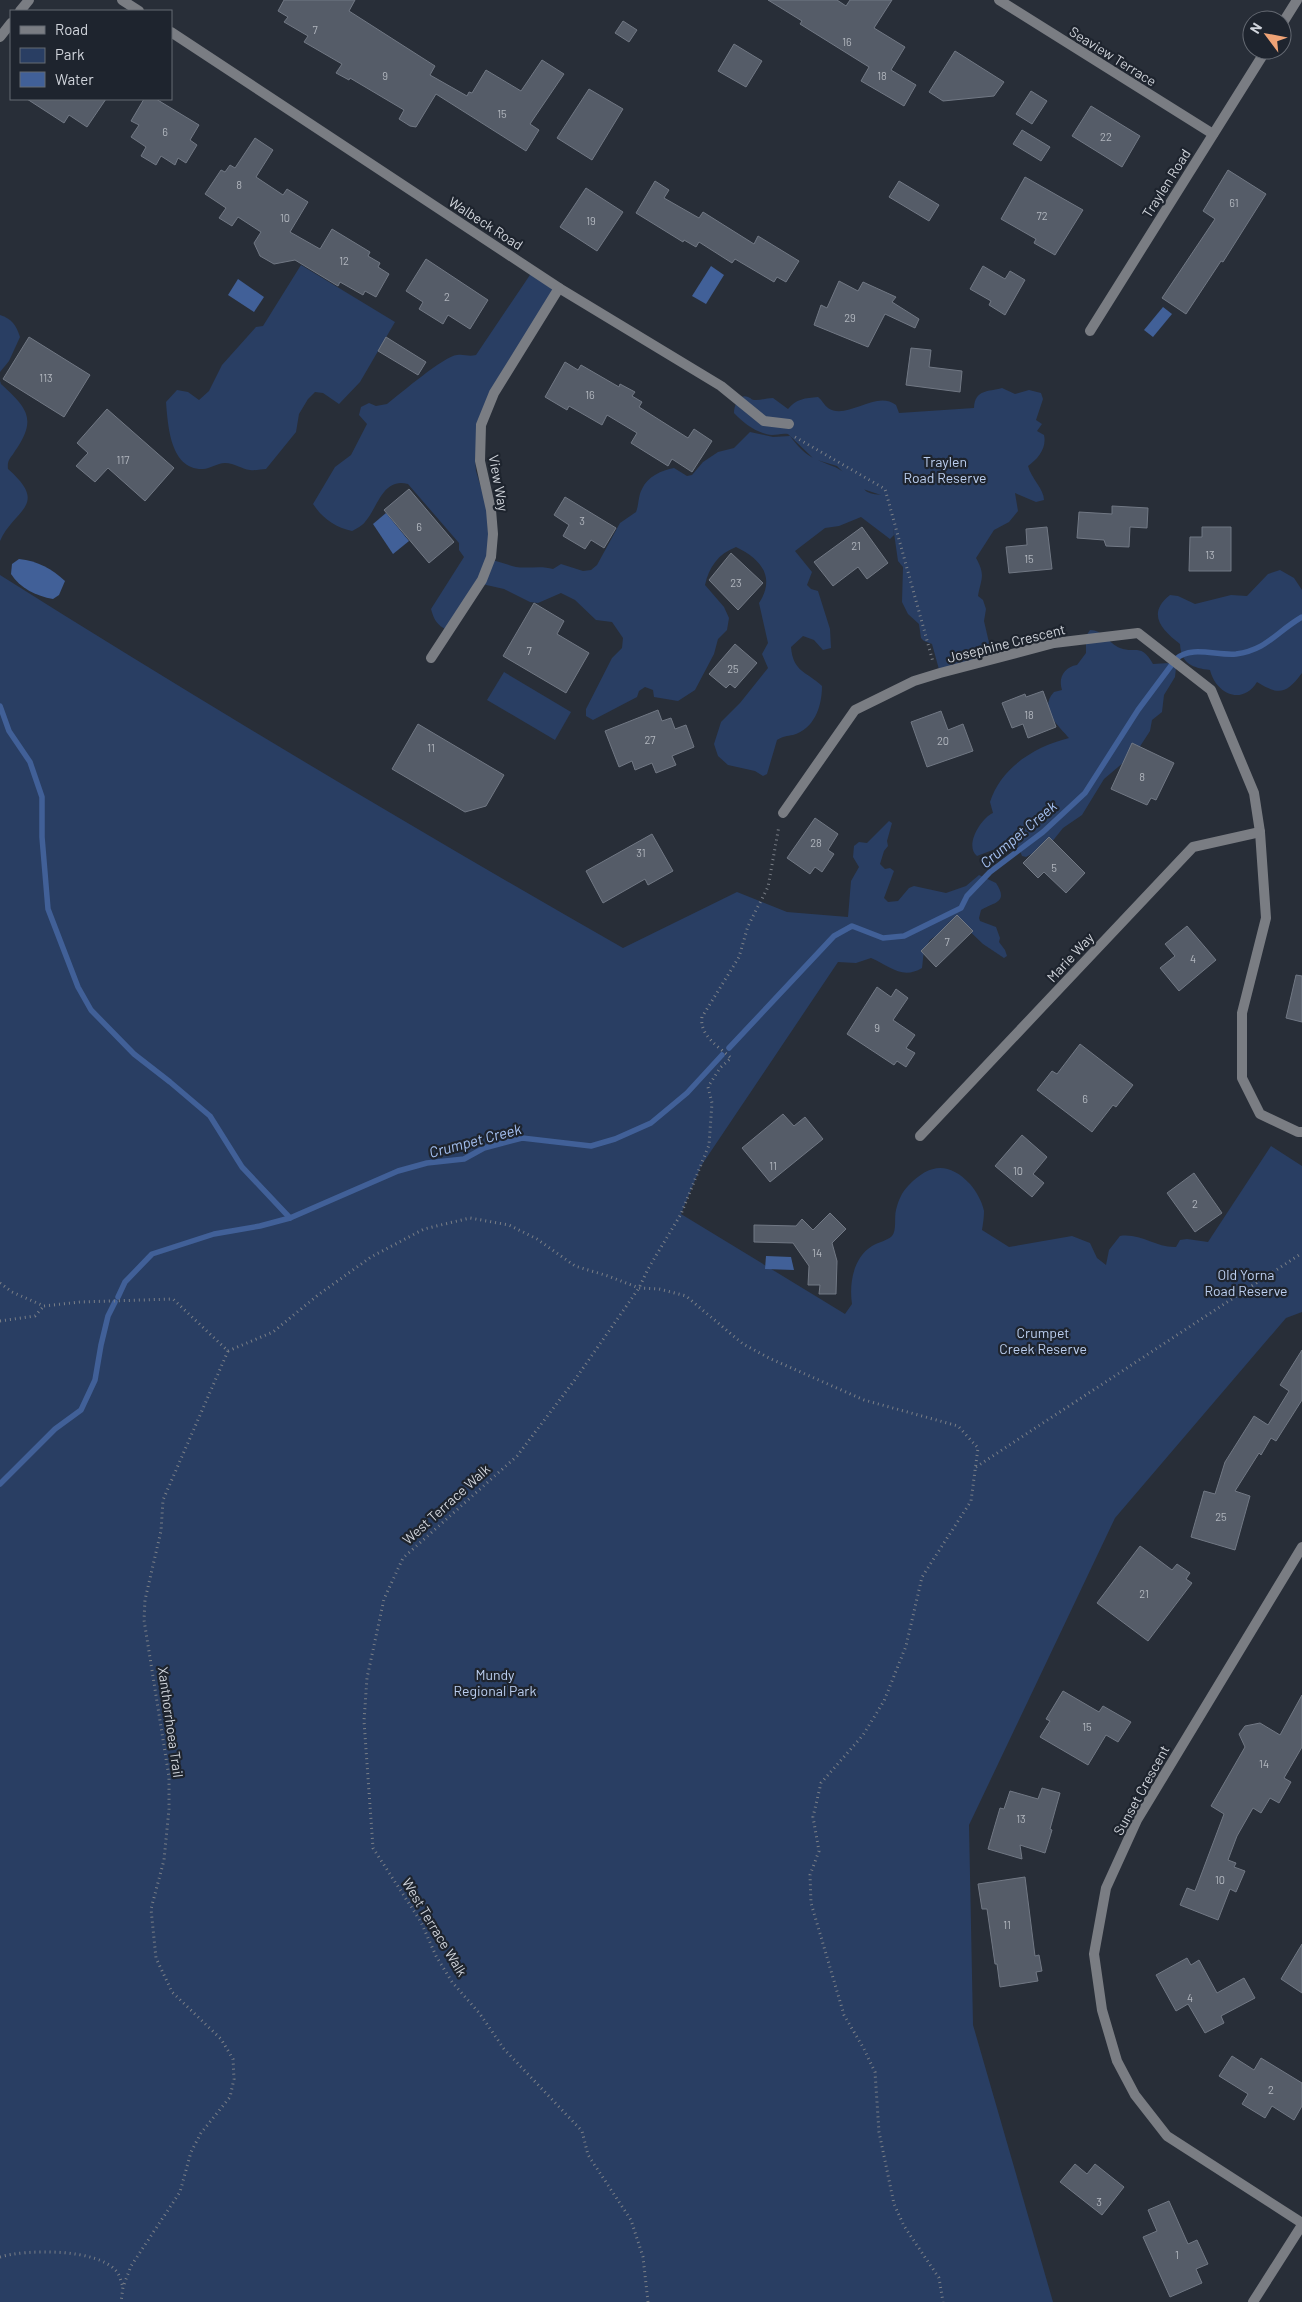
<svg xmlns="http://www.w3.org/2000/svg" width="1302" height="2302" viewBox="0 0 1302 2302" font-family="Barlow,sans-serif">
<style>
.green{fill:#293e63}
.water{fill:#416098}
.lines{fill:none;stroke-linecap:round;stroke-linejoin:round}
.stream{stroke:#416098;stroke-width:5.5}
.building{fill:#555c68;stroke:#717884}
.path{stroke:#7a7f87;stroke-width:3;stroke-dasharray:1 4;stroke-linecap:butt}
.minor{stroke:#7a7d83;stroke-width:10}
.tertiary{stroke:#7a7d83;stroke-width:10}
.labels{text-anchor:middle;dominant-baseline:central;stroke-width:4.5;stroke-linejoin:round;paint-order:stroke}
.number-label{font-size:11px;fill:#b1b6be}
.street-label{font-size:14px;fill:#d0d4db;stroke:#1e242e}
.park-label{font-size:14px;fill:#bbceef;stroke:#1e242e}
.water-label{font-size:15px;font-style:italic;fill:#a6c2f3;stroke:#1e242e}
</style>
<rect width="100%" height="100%" fill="#282e38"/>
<g class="green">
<path d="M301,265L395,322L360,382L339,404L323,393L315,392L308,399L299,414L296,432L266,469C261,469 255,471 250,470C241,469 235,463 225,463C217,463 210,469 203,469C170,470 168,425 166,402L177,390L188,392L199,400L209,391L222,365L256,327L263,326Z"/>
<path d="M532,272L556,289L492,388L475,458L476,471L487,507L489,556L480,579L447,630C437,625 434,620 431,609L464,557L459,550V543L408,484C383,477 378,507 365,522C362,526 356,529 352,531C335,527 323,519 313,504L335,467L351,455L367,424L359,415L361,407L369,403L376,406L387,404C400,394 444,356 457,355C465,354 468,357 476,355Z"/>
<path d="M0,315C12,319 16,325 20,337L9,361L0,372Z"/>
<path d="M0,381L1,384C28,409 37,419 15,451C10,459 7,460 8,469C50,506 14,509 0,541Z"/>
<path d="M1002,388L1015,394L1029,390L1041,393L1043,399L1036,420L1042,424L1037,431L1044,435C1047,448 1038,459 1028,466C1031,478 1044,489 1044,500L1036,502L1015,493L1018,511L1009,522L994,530L976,558C986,576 981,578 978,596L983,600L986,609L984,621L993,660L940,673L932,644L924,641L921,638L919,624L908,614L902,602L903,567L898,561L893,526L894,535L890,539L861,517L839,526L825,528L795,551L812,572L807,585L811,589L818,591L830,629L831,648L823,650L814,640L803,636L791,647C793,672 806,671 822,686C822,707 814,729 793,735C787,736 783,736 777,740L767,774L763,776L755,771L728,765L718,756L714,744L721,722L740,703L768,668L762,654L768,643L759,603C776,577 761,559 736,547C718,554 709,567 705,585L724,607L729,618L727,630L718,639L714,654L695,690L678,701L654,697L653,690L645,687L639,691L637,697L593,720L586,716V709L612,658L622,648L623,638L612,622L596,620L575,600L561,593L538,603L530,602L504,589L482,584L492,560C500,562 508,565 516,567C528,569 541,565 553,569L561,564L583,571L591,570L597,565L620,523L636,512C639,505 638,496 642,489C647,477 662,470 674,468L687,476L692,475L703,462L718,452L734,448L750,432L773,437L790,436C806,457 812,458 835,467C843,471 846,475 856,478C866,490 862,493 881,495L863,489L856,478L846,475L837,466L814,459L788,434C782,433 777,435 772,435C758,434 743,423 734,413C734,405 739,393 748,397C753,399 750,400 756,400C762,400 767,398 773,398L788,409C796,399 805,398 818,397C822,400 824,405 828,408C847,421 876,389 896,405L899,413L974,408C975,389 988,392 1002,388Z"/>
<path d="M1280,570L1294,578L1302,590V673C1286,695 1278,695 1257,682C1242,706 1216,694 1210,670C1193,668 1181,664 1180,644C1162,630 1146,614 1170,595L1178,596L1195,604L1231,595L1247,596L1268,574Z"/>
<path d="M0,575C205,704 413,828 623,948L737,892L787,912L848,917L851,881L859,867L853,857L854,846L859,842L867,843L889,821L892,823L887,841L888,846L884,851L880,864L885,869L890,868L894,871L884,898L888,902L898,901L909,888L914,886L946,893L966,886L979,875L996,883C1009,903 994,902 981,910L979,918L980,921L996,927L1000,938L999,942L1005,950L1007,956L1004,958L983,944L961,923L955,920L949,922L940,933L930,940L924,950L922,968C902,980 890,966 871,958L856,963L838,962L701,1166L681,1214L845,1314L852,1304C849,1284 853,1258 872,1246C878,1242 887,1241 892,1236C897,1230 894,1217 896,1210C898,1201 902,1192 908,1186C929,1164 948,1161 970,1184C976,1191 982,1201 984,1211C984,1217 983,1224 982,1230L1009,1247L1072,1236L1090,1243L1097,1258L1106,1265L1109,1250L1120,1236C1141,1233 1156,1248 1176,1247L1180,1240L1187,1239L1208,1242L1271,1146L1302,1166V1312L1286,1318L1115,1518L969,1825L973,2025L1053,2302H0Z"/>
<path d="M1090,630C1103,630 1108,643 1120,648C1135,654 1141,642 1153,664L1169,663L1176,668L1175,677L1164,695L1162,712L1152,720L1150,731L1137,751L1104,779L1082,815L1063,828L1051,843L1026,857L1022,856L1016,841L977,856C964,846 981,818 993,813L990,802C1001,767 1036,746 1069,738C1059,726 1038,709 1054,692L1062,690C1058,678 1064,667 1077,665L1086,653V636Z"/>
<path d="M504,672L571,712L555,740L487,700Z"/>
</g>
<g class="water">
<path d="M711,266L724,275L706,304L692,296Z"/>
<path d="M238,279L264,297L254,312L228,295Z"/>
<path d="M1163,307L1172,314L1153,337L1144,330Z"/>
<path d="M386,513L409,541L393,554L373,524Z"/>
<path d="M19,559C38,561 52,569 65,581L59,595L53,599C36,596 20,588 11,574L12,564Z"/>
<path d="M766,1256L791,1257L794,1270L765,1269Z"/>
</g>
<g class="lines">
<g class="stream">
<path d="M1176,659C1191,645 1217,656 1236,654C1267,650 1276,632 1302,617"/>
<path d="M0,706L9,731L30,762L42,797V837L48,909L78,987L91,1010L134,1054L170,1082L210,1116L242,1167L290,1218"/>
<path d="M729,1048L834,936L852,926L883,938L904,936L961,908L967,896L990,872L1043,832L1085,793L1138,710L1173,663"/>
<path d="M118,1297L125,1282L152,1254L214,1234L260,1226L290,1218L398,1171L427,1163L464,1159L484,1148L522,1138L591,1146L615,1139L651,1123L687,1093L722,1055"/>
<path d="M0,1484L55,1429L81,1410L95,1380L101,1345L108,1316L115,1302"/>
</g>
</g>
<g class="building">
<path d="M284,0H355L349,11L435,66L430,75L467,96L469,92L472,93L486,70L521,91L542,60L564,74L530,124L539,130L526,151L436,94L416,127L410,126L399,119L404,110L350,78L349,80L336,73L342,64L304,42L308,36L284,22L288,17L278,11Z"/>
<path d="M768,0H837L846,6L850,0H892L874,28L905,47L891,70L916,85L904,106L861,81L869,67L800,24L802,21Z"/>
<path d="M623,21L637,30L629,42L615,33Z"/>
<path d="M734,44L762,61L746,87L718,71Z"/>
<path d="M955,51L1004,82L994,96L943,101L929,92Z"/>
<path d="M589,89L623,109L592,160L557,138Z"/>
<path d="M1031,91L1047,101L1032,124L1016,114Z"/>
<path d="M27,99H106L87,127L69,115L64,123Z"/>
<path d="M144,99H156L199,125L190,140L197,145L186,163L178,158L175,165L161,156L156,165L141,156L146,147L131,137L139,125L131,121Z"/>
<path d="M1091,106L1140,136L1122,167L1072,136Z"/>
<path d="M1022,130L1050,147L1041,161L1013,144Z"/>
<path d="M255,138L273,150L256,177L283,195L287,189L308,202L290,232L320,249L332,229L370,252L368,256L380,263L378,267L389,274L376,297L365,291L363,295L340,282L338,286L295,260L274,264L260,256L254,243L261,232L238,217L232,226L219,218L226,208L205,194L221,170L225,172L230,165L235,168Z"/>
<path d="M1228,170L1266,194L1223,262L1221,261L1186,314L1162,298L1215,219L1203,211Z"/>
<path d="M1025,177L1083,210L1055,255L1034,243L1036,239L1001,219Z"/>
<path d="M655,181L669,190L664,198L699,218L703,212L754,244L758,236L799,261L786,282L777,277L774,282L735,259L732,263L699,242L696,247L684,240L683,242L636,213Z"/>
<path d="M899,181L939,205L929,221L889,197Z"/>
<path d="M586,188L623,212L597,251L560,227Z"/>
<path d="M426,259L488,300L470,329L448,315L443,324L419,309L423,302L406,291Z"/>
<path d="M983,266L1005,279L1010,271L1025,280L1005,315L989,305L991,301L970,289Z"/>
<path d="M839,281L858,291L863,282L896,297L892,302L919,319L915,328L885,314L868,347L814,325L821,305L827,308Z"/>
<path d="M29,337L90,375L64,417L3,379Z"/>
<path d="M386,337L426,362L418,375L378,351Z"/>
<path d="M911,348L931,350L929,367L962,371L960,392L906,385Z"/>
<path d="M565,362L578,370L581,365L619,387L620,384L635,392L632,396L642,402L639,407L688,438L694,429L712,441L692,472L672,459L668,466L631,443L637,433L607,415L602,425L569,406L567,410L545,397Z"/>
<path d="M107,409L174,468L145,501L108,468L95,482L76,466L88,453L77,443Z"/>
<path d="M409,489L454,542L429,563L384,510Z"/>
<path d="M565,497L616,528L604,548L591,540L585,549L563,536L569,525L554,515Z"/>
<path d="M1112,506L1148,508L1147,528L1130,527L1129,547L1106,546L1104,540L1077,538L1079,512L1112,514Z"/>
<path d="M862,527L888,563L867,579L858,567L833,586L814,562Z"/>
<path d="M1047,527L1052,569L1009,573L1006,547L1027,545L1026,529Z"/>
<path d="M1202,527H1231V571H1189L1190,537H1202Z"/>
<path d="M731,553L763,583L738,610L709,580Z"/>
<path d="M534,603L564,621L557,634L589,653L566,693L503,656Z"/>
<path d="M735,644L757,663L735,688L730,684L726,688L709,674Z"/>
<path d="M1043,691L1056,727L1028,738L1023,724L1012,728L1002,703L1025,694L1026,697Z"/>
<path d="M658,710L662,721L671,718L675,729L686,725L694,747L672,756L676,765L656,773L652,763L635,770L632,761L619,767L605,731Z"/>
<path d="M941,711L948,730L963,724L973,751L927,767L911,722Z"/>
<path d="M418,724L504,775L486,806L465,812L392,769Z"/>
<path d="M1132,743L1174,763L1156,800L1151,798L1147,805L1111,789Z"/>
<path d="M815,818L838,834L828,850L834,854L822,872L815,867L810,874L787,858Z"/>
<path d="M652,834L673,871L648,885L645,879L603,903L586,871Z"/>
<path d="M1049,837L1085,873L1066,893L1044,872L1038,878L1023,863Z"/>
<path d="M957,915L973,931L936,967L921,951Z"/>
<path d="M1187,926L1216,960L1179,991L1160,968L1175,956L1165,944Z"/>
<path d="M1296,975L1302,976V1022L1286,1018Z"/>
<path d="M877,987L891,997L896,989L908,998L893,1020L915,1035L906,1048L915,1053L906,1067L897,1061L894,1065L847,1034Z"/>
<path d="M1080,1044L1133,1085L1116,1107L1113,1105L1092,1132L1037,1090L1052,1071L1057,1074Z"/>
<path d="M783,1114L794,1126L805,1117L823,1139L770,1182L742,1148Z"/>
<path d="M1022,1135L1047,1157L1033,1174L1044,1183L1032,1197L995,1166Z"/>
<path d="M1194,1173L1222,1213L1195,1232L1167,1193Z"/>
<path d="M830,1213L846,1229L832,1243L837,1261L836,1294H819L820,1285H808L809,1266L793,1243L754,1242V1225L796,1226L802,1219L813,1230Z"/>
<path d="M1302,1350V1400L1276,1441L1271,1438L1261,1455L1259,1453L1235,1491L1250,1496L1235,1550L1191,1537L1204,1491L1215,1494L1225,1462L1254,1416L1268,1425L1289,1391L1280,1385Z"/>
<path d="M1140,1546L1172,1570L1177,1564L1190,1573L1186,1579L1192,1583L1148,1641L1097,1603Z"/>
<path d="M1063,1691L1099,1712L1103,1706L1131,1722L1118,1742L1106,1735L1088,1765L1040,1737L1050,1721L1046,1719Z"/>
<path d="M1302,1695V1747L1284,1778L1291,1782L1279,1803L1270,1798L1261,1813L1253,1808L1237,1836L1228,1860L1236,1863L1234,1867L1245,1871L1236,1892L1230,1889L1218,1920L1180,1905L1187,1888L1195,1891L1224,1814L1211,1806L1245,1747L1239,1734L1245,1726L1260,1723L1280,1735Z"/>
<path d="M1042,1788L1060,1793L1050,1829L1052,1830L1045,1853L1020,1845L1022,1859L988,1849L1000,1808L1004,1809L1010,1791L1038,1799Z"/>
<path d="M1025,1877L1035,1956L1039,1955L1042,1971L1036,1972L1038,1981L1000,1987L997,1964H995L987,1909H982L978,1884Z"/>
<path d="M1302,1944V1993L1281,1979Z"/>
<path d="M1187,1958L1191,1965L1199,1960L1217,1993L1244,1978L1255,1998L1221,2016L1224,2023L1205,2033L1188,2004L1176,2011L1156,1975Z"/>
<path d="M1232,2056L1254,2070L1261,2058L1302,2083V2106L1294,2120L1272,2106L1265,2118L1242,2104L1248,2094L1219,2076Z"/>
<path d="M1075,2164L1087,2174L1095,2164L1124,2187L1102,2215L1060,2182Z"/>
<path d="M1169,2201L1188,2244L1197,2240L1208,2264L1196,2269L1202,2283L1170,2297L1143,2237L1157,2231L1148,2210Z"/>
</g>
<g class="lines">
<g class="path">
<path d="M795,437L885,489L933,662"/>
<path d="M0,1283L12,1292L44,1306L80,1302L173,1299L228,1351L163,1500L161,1531L145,1600L144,1620L169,1777V1809L164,1860L151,1909L156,1958L172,1992L221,2039L233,2059L234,2079L230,2097L201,2133L191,2152L180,2192L131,2266L123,2287L121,2302"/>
<path d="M0,1321L35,1316L44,1306"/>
<path d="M228,1351L273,1332L318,1295L371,1257L424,1229L470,1218L509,1225L537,1239L575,1266L608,1276L639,1288L659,1289L686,1296L743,1344L771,1359L864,1400L958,1426L978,1448L971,1501L922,1577L906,1646L884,1701L863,1735L821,1783L813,1817L819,1851L810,1875L811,1903L844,2015L864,2049L875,2072L879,2132L894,2204L904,2226L939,2278L943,2302"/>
<path d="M976,1467L1302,1253"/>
<path d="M0,2257C26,2249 99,2248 117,2272C120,2276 121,2282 123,2287"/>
<path d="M648,2302L643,2257L631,2220L588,2155L582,2131L504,2049L480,2014L452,1982L436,1956L421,1922L373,1848L364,1721L367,1678L384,1599L403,1558L517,1456L574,1381L639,1288L648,1269L681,1214L709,1145L712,1103L708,1087L720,1068L731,1058C719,1047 699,1035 702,1017L739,957L748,926L768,887L779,826"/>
</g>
<g class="minor">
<path d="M122,0L139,11"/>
<path d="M999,0L1213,134"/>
<path d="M1282,24L1297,0"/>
<path d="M171,32L559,288L721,386L764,421L789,424"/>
<path d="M1090,331L1266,50"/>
<path d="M431,658L482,580L491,557L493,534L491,510L480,461L481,425L494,393L559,288"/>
<path d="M783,813L855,710L914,681L940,673L1054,643L1138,633L1211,690L1254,793L1260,832L1266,918L1242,1013V1078L1260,1114L1298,1132H1302"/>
<path d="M920,1136L1193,847L1260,832"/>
<path d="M1302,1547L1137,1820L1106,1888L1094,1954L1102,2010L1117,2061L1135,2095L1167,2136L1302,2223"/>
<path d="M1253,2302L1302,2225"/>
</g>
<g class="tertiary">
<path d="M20,11L29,0"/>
<path d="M0,37L11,23"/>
</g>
</g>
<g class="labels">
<g class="number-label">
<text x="315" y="29">7</text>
<text x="847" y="41">16</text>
<text x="385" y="75">9</text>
<text x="882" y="75">18</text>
<text x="502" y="113">15</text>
<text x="165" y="131">6</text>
<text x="1106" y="136">22</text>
<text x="239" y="184">8</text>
<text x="1234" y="202">61</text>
<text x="1042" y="215">72</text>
<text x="285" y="217">10</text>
<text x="591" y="220">19</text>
<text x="344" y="260">12</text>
<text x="447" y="296">2</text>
<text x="850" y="317">29</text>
<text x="46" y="377">113</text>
<text x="590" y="394">16</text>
<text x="123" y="459">117</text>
<text x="582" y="520">3</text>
<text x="419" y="526">6</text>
<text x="856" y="545">21</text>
<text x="1210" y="554">13</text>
<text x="1029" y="558">15</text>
<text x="736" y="582">23</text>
<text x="529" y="650">7</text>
<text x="733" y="668">25</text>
<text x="1029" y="714">18</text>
<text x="650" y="739">27</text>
<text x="943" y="740">20</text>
<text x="431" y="747">11</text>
<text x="1142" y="776">8</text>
<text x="816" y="842">28</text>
<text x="641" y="852">31</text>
<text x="1054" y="867">5</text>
<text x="947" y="941">7</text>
<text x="1193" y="958">4</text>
<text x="877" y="1027">9</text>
<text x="1085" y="1098">6</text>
<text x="773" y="1165">11</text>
<text x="1018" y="1170">10</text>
<text x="1195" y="1203">2</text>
<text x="817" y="1252">14</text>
<text x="1221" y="1516">25</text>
<text x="1144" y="1593">21</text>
<text x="1087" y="1726">15</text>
<text x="1264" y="1763">14</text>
<text x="1021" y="1818">13</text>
<text x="1220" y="1879">10</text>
<text x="1007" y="1924">11</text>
<text x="1190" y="1997">4</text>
<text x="1271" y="2089">2</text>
<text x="1099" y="2201">3</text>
<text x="1177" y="2254">1</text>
</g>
<g class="street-label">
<text transform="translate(1113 56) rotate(32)">Seaview Terrace</text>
<text transform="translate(1166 183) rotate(-58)">Traylen Road</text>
<text transform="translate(486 223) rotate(33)">Walbeck Road</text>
<text transform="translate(499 483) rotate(80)">View Way</text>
<text transform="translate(1006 643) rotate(-14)">Josephine Crescent</text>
<text transform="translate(1070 957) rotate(-47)">Marie Way</text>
<text transform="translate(446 1504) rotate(-42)">West Terrace Walk</text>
<text transform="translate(171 1722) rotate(82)">Xanthorrhoea Trail</text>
<text transform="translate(1141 1790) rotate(-61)">Sunset Crescent</text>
<text transform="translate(435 1927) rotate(59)">West Terrace Walk</text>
</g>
<g class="park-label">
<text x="945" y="461">Traylen<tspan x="945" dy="16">Road Reserve</tspan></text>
<text x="1246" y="1274">Old Yorna<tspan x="1246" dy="16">Road Reserve</tspan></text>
<text x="1043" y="1332">Crumpet<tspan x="1043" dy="16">Creek Reserve</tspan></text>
<text x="495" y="1674">Mundy<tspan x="495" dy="16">Regional Park</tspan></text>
</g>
<g class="water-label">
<text transform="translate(1018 834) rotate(-40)">Crumpet Creek</text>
<text transform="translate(475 1140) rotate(-15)">Crumpet Creek</text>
</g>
</g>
<rect x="10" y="10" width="162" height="90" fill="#1e242e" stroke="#656a73"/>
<rect x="20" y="26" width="25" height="8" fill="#7a7d83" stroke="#656a73"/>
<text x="55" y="35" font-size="15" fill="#d0d4db">Road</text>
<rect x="20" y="48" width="25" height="15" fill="#293e63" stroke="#656a73"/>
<text x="55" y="60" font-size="15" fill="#d0d4db">Park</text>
<rect x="20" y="72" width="25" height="15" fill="#416098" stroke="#656a73"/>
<text x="55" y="85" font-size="15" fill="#d0d4db">Water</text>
<g transform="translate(1267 35) rotate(302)"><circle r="24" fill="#1e242e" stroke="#656a73"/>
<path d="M0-4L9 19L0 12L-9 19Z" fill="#efa376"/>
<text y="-8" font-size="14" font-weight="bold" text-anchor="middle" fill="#d0d4db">N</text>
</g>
</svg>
